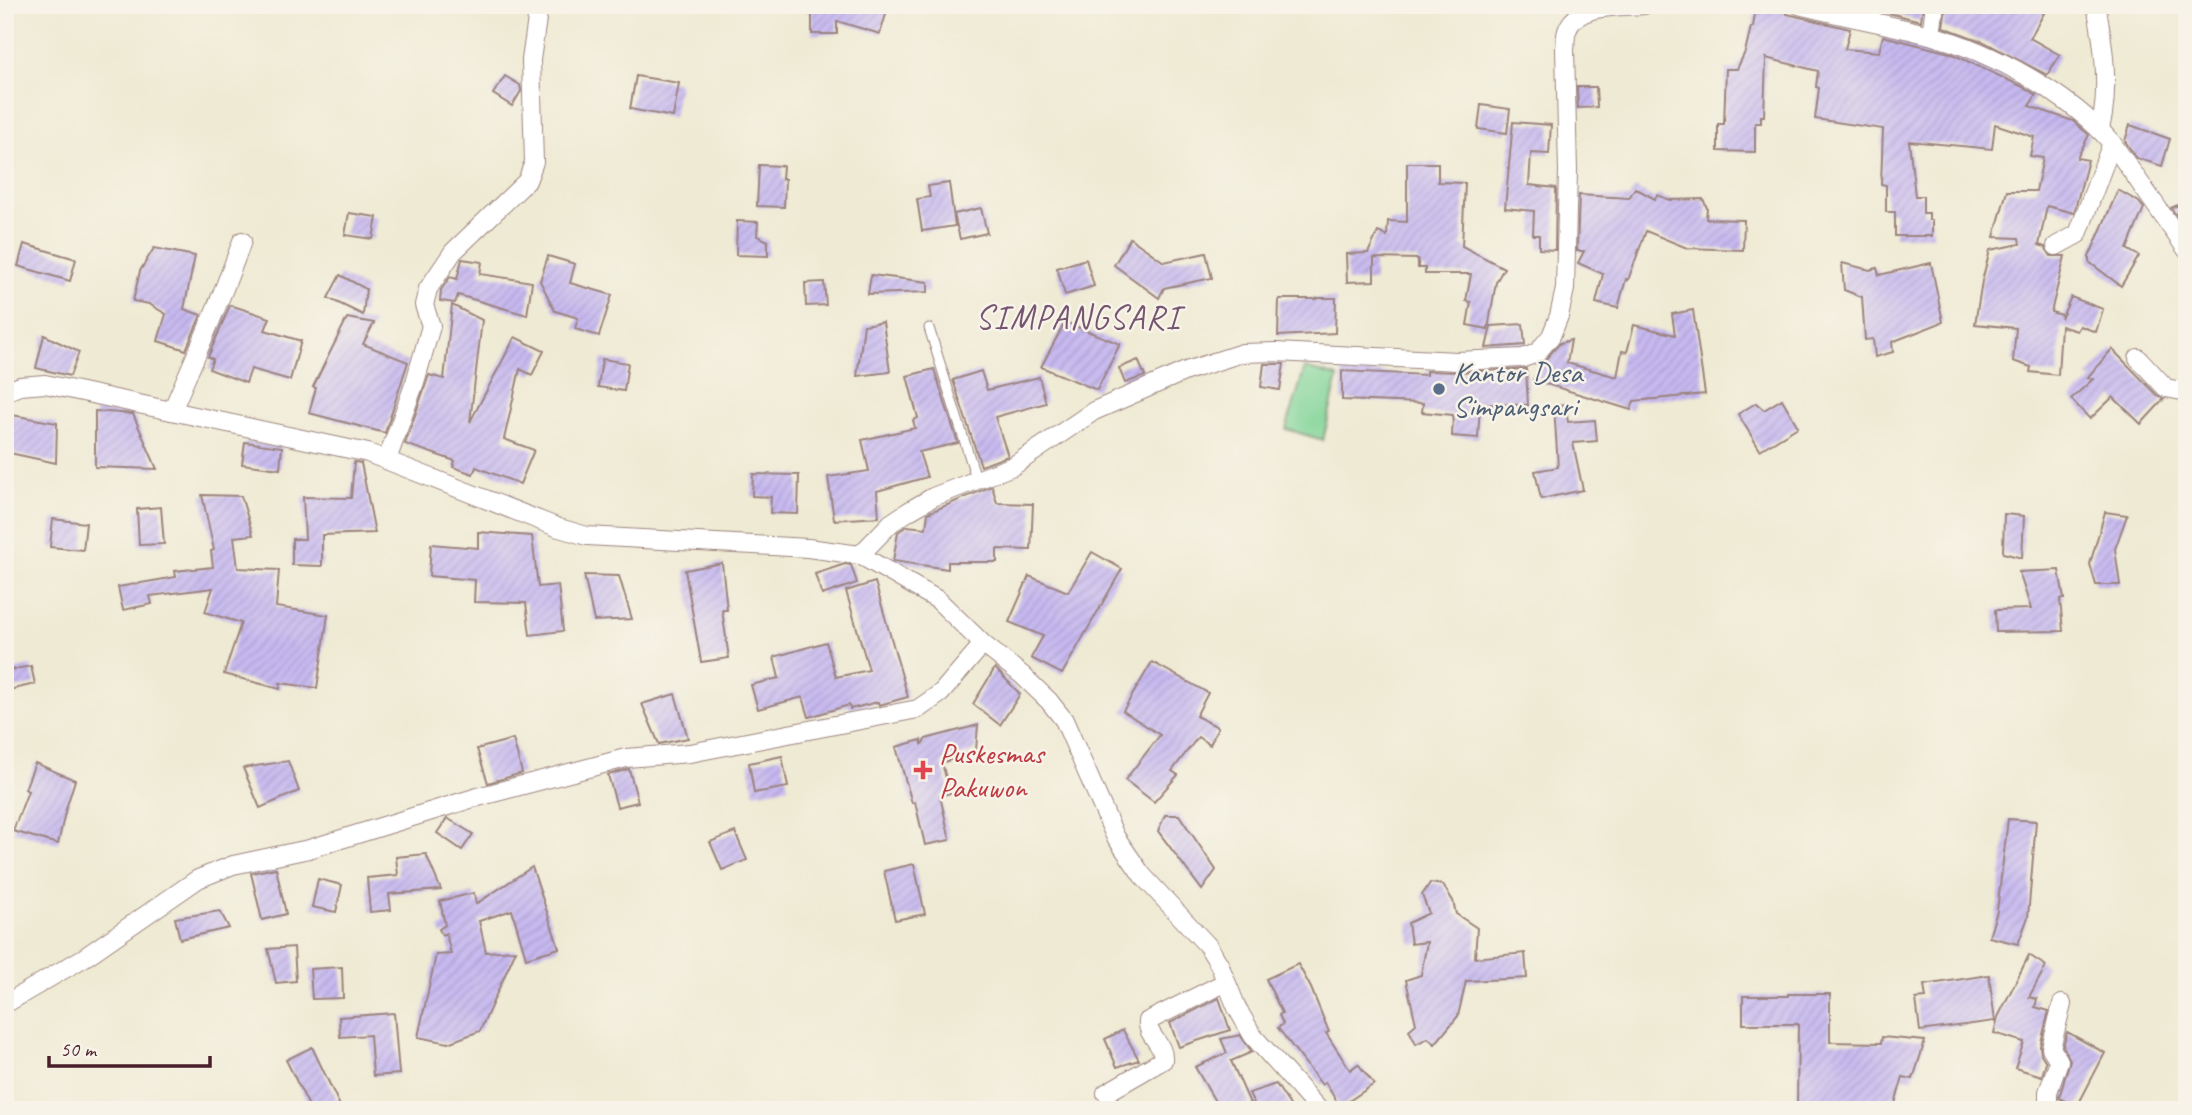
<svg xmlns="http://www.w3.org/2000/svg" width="2192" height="1115" viewBox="0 0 2192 1115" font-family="Caveat,sans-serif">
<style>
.pitch{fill:#80d497;stroke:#657a61;stroke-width:2}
.building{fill:url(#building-hatch)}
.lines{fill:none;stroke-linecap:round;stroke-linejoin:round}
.lane-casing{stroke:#9c847f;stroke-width:11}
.street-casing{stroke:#9c847f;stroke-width:20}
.lane{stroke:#fff;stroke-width:9}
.street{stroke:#fff;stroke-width:18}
.service-dot{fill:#5c6f8a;stroke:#f7f3e8;stroke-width:2.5}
.health-dot{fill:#e0444e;stroke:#f7f3e8;stroke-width:2.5}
.labels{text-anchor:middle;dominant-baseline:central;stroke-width:5;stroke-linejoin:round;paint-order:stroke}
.service-label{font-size:30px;fill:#4e5e75;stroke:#f7f3e8;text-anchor:start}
.health-label{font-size:30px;fill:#be3a42;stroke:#f7f3e8;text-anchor:start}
.quarter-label{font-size:33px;letter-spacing:2px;fill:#765570;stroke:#f7f3e8}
</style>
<defs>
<pattern id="building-hatch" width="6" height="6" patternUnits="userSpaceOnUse" patternTransform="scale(1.75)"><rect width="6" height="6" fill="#c7b9f0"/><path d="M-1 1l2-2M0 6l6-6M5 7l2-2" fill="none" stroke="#ac9fce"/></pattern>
</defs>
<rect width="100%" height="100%" fill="#f7f3e8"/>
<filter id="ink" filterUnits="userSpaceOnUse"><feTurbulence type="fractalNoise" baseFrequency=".0143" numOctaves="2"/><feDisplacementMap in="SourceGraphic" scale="14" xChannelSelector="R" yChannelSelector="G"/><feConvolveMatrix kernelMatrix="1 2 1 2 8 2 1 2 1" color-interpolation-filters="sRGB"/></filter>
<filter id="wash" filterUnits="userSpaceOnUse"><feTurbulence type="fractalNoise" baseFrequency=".00686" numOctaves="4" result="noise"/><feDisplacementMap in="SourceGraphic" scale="28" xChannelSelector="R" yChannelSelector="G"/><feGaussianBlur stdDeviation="1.57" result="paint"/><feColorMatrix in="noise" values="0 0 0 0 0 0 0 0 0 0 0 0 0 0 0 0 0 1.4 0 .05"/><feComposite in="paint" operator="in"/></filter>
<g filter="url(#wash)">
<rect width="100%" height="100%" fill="#efead3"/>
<path class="pitch" d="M1305,368L1338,377L1323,440L1286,429Z"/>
<g id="blocks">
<g class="building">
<path d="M800,5H867L887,11L880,34L837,21V34H812V13L800,9Z"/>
<path d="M1856,5H1923L1921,21Z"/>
<path d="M1946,5H2031L2044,13L2030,38L2060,55L2047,75L1984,42L1943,27Z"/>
<path d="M1756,7L1787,12V14L1850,29L1845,49L1879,52L1883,36L1950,53L2023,87L2036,95L2029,106L2073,121L2089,135L2077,158L2088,160L2074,213L2047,206L2039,245L2045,247L2051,256H2065L2051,312L2062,315L2061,319L2071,297L2103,309L2096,332L2080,326L2077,331L2061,326L2058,375L2030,372L2031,367L2013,361L2016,328L1975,324L1982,281L1990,250L2020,244L2019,238L1994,237L2007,191H2036L2043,158L2030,156L2034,137L1995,124L1992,149L1909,141L1915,196H1923V213H1929V220H1932V236H1895V212H1886V185L1881,184L1883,129L1815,119L1819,88L1816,87L1818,71L1766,58L1764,116H1761V123H1755V152L1718,151V124H1724L1726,69H1737L1745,52L1751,27H1753Z"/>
<path d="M505,76L520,85L521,91L512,106L493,94Z"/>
<path d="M636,76L679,83L673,117L630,109Z"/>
<path d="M1577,87H1596L1597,107L1578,108Z"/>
<path d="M1481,105L1510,109L1507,133L1478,129Z"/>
<path d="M1513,122L1551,125L1549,154L1531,153L1529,185L1556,188L1555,250L1539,249V235H1533L1534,211L1505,208Z"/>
<path d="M2130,125L2170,139L2162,166L2136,158L2125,141Z"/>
<path d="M1407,163H1438V182L1465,183L1462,246L1504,268L1496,282L1488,329L1467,325L1471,302L1466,301L1471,274H1425V268H1418V259L1374,258V281L1347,282L1346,254L1368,253L1378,232L1387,236L1388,221L1407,222Z"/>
<path d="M759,165L783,166L782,179H785L784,207L757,206Z"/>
<path d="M949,183L955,226L922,231L917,199L930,197L928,186Z"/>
<path d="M1635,188L1655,199L1657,195L1670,200L1703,199L1707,208L1706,219L1744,220L1743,250L1687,248L1646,231L1628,280L1626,279L1618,308L1596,303L1603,274L1578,263L1584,251H1577L1579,195L1629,198Z"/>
<path d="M2118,190L2139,202L2144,208L2127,249L2139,256L2121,286L2089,262V257Z"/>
<path d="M2187,201V230L2171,208Z"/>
<path d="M981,208L987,233L960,239L954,214Z"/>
<path d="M349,213L377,217L373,239L345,235Z"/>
<path d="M737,221L758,222L757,236L768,241V256L736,255Z"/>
<path d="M1130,238L1164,262L1206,253L1212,278L1164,288L1159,298L1114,265Z"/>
<path d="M24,244L76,259L70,281L18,266Z"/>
<path d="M154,248L195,256L184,309L201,315L186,350L158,341L166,314L149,304L133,301L140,271Z"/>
<path d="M548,256L575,264L570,283L612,295L599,336L575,329L578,318L555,311L540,281Z"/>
<path d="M462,259L482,262L480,274L532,282L527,315L458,295L455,303L440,301L441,290L450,277L457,279Z"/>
<path d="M1086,259L1094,286L1065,295L1057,268Z"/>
<path d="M1842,263L1870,270L1877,268L1879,275L1931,263L1943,322L1892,342L1893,352L1875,357L1873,339L1865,340L1862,297L1844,290Z"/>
<path d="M340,275L366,289L363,315L328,298Z"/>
<path d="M871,275L928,282V292L868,294Z"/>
<path d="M824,282L826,305L806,306L805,283Z"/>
<path d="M1317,298H1336L1335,333L1278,336L1279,299H1317Z"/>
<path d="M230,305L270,318L265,330L301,341L290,380L251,369L246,383L209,369L213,359L208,357Z"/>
<path d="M452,305L482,320L470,422L515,337L544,351L532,375L520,369L504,439L534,450L520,484L476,467L473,474L453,467L455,461L405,444L429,375L444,379Z"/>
<path d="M1693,310L1705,394L1634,401L1631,410L1533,380L1542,363L1560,343L1571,340L1567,363L1617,377L1622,351L1627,352L1634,325L1675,335L1672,314Z"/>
<path d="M347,318L374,323L363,344L408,362L385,433L309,413L316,388L313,387Z"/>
<path d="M883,322L890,372L857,376L864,325Z"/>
<path d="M1065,322L1120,344L1097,390L1041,367Z"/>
<path d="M1523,324L1525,345L1486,348L1491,326Z"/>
<path d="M44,335L79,352L70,376L36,368Z"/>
<path d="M2112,349L2158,396L2164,399L2141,424L2113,397L2090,419L2071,399L2093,379L2087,378Z"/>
<path d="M602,359L628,363L624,391L598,387Z"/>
<path d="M1138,360L1145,376L1125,383L1119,368Z"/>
<path d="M1264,364H1284L1280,390L1261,387Z"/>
<path d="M934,369L958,443L919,452L927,477L877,491L879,517L834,520L828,477L869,471L862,440L915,428L913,420L918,418L907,376Z"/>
<path d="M1526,369L1528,405L1480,404L1478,438L1452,436L1453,415L1422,412L1423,403L1342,400V371L1426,375V371L1458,372Z"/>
<path d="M981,371L987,390L1039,377L1046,403L995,417L1008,456L981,466L953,380Z"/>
<path d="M1782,399L1798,427L1760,450L1738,414L1756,403L1764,410Z"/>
<path d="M1565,404L1568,422L1595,420L1597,441L1573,443L1583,490L1541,499L1535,471L1558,467L1554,406Z"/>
<path d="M95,411L133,414L157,469L95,467Z"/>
<path d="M12,415L57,423L56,463L5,452Z"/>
<path d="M245,442L282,447L280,469L242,464Z"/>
<path d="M354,462L361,463L375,533L322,535V566L292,565V539H305L303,497L351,498Z"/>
<path d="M753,474L799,475L798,514L770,513L771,497L752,496Z"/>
<path d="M992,486L997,503L1033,504L1031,550L997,549V562H948V569L893,561L898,532L907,526L926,528L928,513Z"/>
<path d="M202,495L241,496L253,535L234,537L238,568L279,570L276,607L328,615L317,688L280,683V689L224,674L241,623L205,612L213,588L150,596L152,604L123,610L118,587L176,577L175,571L213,567L211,551L214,550Z"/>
<path d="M161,507L164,544L139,545L137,509Z"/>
<path d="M2105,512L2127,515L2115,549L2120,585H2096L2090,564Z"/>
<path d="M2004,514L2024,516L2022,558L2003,553Z"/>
<path d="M53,519L86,523L83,550L50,547Z"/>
<path d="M478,532L532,536L538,587L558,585L563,631L530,635L526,603L474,602L475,580L429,576L431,544L478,548Z"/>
<path d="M1092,552L1122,569L1062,674L1031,658L1043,636L1009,622L1029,576L1068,592Z"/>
<path d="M722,563L727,610H722L729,658L701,662L685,570Z"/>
<path d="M845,564L851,565L857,583L822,595L815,574Z"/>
<path d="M2059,570L2064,599H2060L2063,631L1996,632L1995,610L2031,609L2019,572Z"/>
<path d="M584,575L619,576L632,619L594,621Z"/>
<path d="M875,582L908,697L879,705L878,702L850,709L849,705L809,717L803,697L758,709L751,685L779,678L774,657L826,642L836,677L869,670L846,591Z"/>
<path d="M1152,662L1208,693L1196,716L1218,727L1210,745L1198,737L1172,771L1178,775L1154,802L1125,780L1160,735L1123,711Z"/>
<path d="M31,666L35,684L5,691V671Z"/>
<path d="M995,668L1020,694L1000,725L973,704Z"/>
<path d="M675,694L688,738L659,744L642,704Z"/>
<path d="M978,725L976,750L942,763L950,793L940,796L950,840L925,845L915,802L912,803L896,747L921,740L922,744L926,739Z"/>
<path d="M513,739L522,773L488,783L477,749Z"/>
<path d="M782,756L788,787L754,793L749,763Z"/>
<path d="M288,761L299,791L260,808L243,768Z"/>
<path d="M35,763L75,780L65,812L58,844L13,831L28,791L25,789Z"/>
<path d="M629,769L638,802L617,807L608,775Z"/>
<path d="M1165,815H1179L1216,870L1202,890L1158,831Z"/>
<path d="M447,818L473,834L462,850L437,833Z"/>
<path d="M2008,819L2036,821L2028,917L2018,944L1989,937L1997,911Z"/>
<path d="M735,832L747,860L722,870L710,842Z"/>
<path d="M426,854L441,890L389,894L391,910L370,912L367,878L398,875L396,857Z"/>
<path d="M914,864L925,914L895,920L884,871Z"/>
<path d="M532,867L559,948L526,958L512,910L479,921L486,952L516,950L480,1031L448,1043L418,1037L436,955L451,954L446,933L442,935L439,929L445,925L440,901L474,893L476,904Z"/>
<path d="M276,868L286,914L262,920L251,873Z"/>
<path d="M318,879L342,885L336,912L312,907Z"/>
<path d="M1430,883L1443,885L1453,901L1456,914L1477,928L1475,958L1525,953L1527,978L1466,981L1458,1016L1435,1044L1428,1038L1416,1044L1409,1030L1416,1024L1406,980L1421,975L1427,942L1411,944L1408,923L1429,913L1422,895Z"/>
<path d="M220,911L229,928L180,939L175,918Z"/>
<path d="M294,947L296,981L276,983L268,949Z"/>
<path d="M2029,955L2046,966L2029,997L2037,999L2035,1007L2049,1011L2040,1046L2041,1054L2046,1062L2042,1076L2015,1068L2024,1042L1994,1033L1998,1017Z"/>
<path d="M1298,964L1311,988L1329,1032L1326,1033L1350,1070L1358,1064L1374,1084L1340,1107L1325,1082L1322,1085L1278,1028L1283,1024L1279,1015L1282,1013L1266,979Z"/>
<path d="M342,967L343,998L312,999L310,969Z"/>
<path d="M1989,975L1995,1021L1920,1031L1916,999L1926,998L1924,985Z"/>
<path d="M1788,994H1830V1042L1881,1043L1882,1037L1925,1041L1913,1079L1903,1077L1893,1110H1797L1798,1024H1743V996H1788Z"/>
<path d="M1219,998L1230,1030L1179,1047L1170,1023Z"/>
<path d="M394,1013L399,1074L373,1076L370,1035L340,1037L339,1017Z"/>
<path d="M1123,1030L1139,1060L1117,1067L1105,1039Z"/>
<path d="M2067,1032L2105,1053L2077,1107L2059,1098L2070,1060L2063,1046Z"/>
<path d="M1240,1035L1252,1052L1231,1061L1250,1103L1236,1110H1220L1195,1067L1227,1053L1221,1039Z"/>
<path d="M312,1047L342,1110H311L286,1060Z"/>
<path d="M1276,1084L1293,1110H1257L1249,1093Z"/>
</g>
</g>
</g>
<g filter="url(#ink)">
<use href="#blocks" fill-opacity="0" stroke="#9c847f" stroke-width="2"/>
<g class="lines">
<defs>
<path id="lane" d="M929,328L977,481"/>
<g id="street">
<path d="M1799,5C1842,16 1887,24 1930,35C1993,52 2069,94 2112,143L2187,250"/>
<path d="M2096,5C2104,45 2110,90 2100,129"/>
<path d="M1931,35L1935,5"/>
<path d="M2056,246L2078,234L2112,143"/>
<path d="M2138,358L2166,388L2187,392"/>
<path d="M5,392L20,386L45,384L368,453L559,528L587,536L808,548L860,555L938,600L983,644L1022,675L1049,701L1064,720L1115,836L1142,875L1208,946L1219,964L1237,1008L1253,1036L1319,1110"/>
<path d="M172,411C196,354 222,299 242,241"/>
<path d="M387,460L415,382L431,326L424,305L428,289L453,252L527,181L534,162L531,60L539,5"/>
<path d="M860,555L891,523L909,511L933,497L1013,466L1094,411L1186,371L1242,353L1276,352L1457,361L1523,358L1537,353L1551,336L1559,316L1565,289L1568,171L1565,49C1566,43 1565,36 1567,31C1576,3 1620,7 1644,5"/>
<path d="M5,1004L85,957L198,879L233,865L309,849L474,798L626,758L690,753L918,709L941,693L983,644"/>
<path d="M1106,1093L1163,1060C1165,1044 1146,1036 1148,1021L1226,982"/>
<path d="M2045,1110L2048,1103V1092L2059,1061L2051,1048L2062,1004"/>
</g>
</defs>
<use href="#lane" class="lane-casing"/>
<use href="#street" class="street-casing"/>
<use href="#lane" class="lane"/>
<use href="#street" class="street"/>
</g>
</g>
<circle class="service-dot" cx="1439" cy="389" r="7"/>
<path class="health-dot" d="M919.5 759.5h7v7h7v7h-7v7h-7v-7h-7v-7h7z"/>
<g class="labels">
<g class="service-label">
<text x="1453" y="372">Kantor Desa<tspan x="1453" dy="34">Simpangsari</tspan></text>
</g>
<g class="health-label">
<text x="939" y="753">Puskesmas<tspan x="939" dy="34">Pakuwon</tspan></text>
</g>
<g class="quarter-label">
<text x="1078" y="317">SIMPANGSARI</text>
</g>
</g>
<rect width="2192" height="1115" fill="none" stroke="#f7f3e8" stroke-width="28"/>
<path d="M49 1056v10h161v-10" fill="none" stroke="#4a1f2b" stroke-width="3.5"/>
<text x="60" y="1056" font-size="21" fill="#4a1f2b" stroke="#f7f3e8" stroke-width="5" paint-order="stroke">50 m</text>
</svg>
